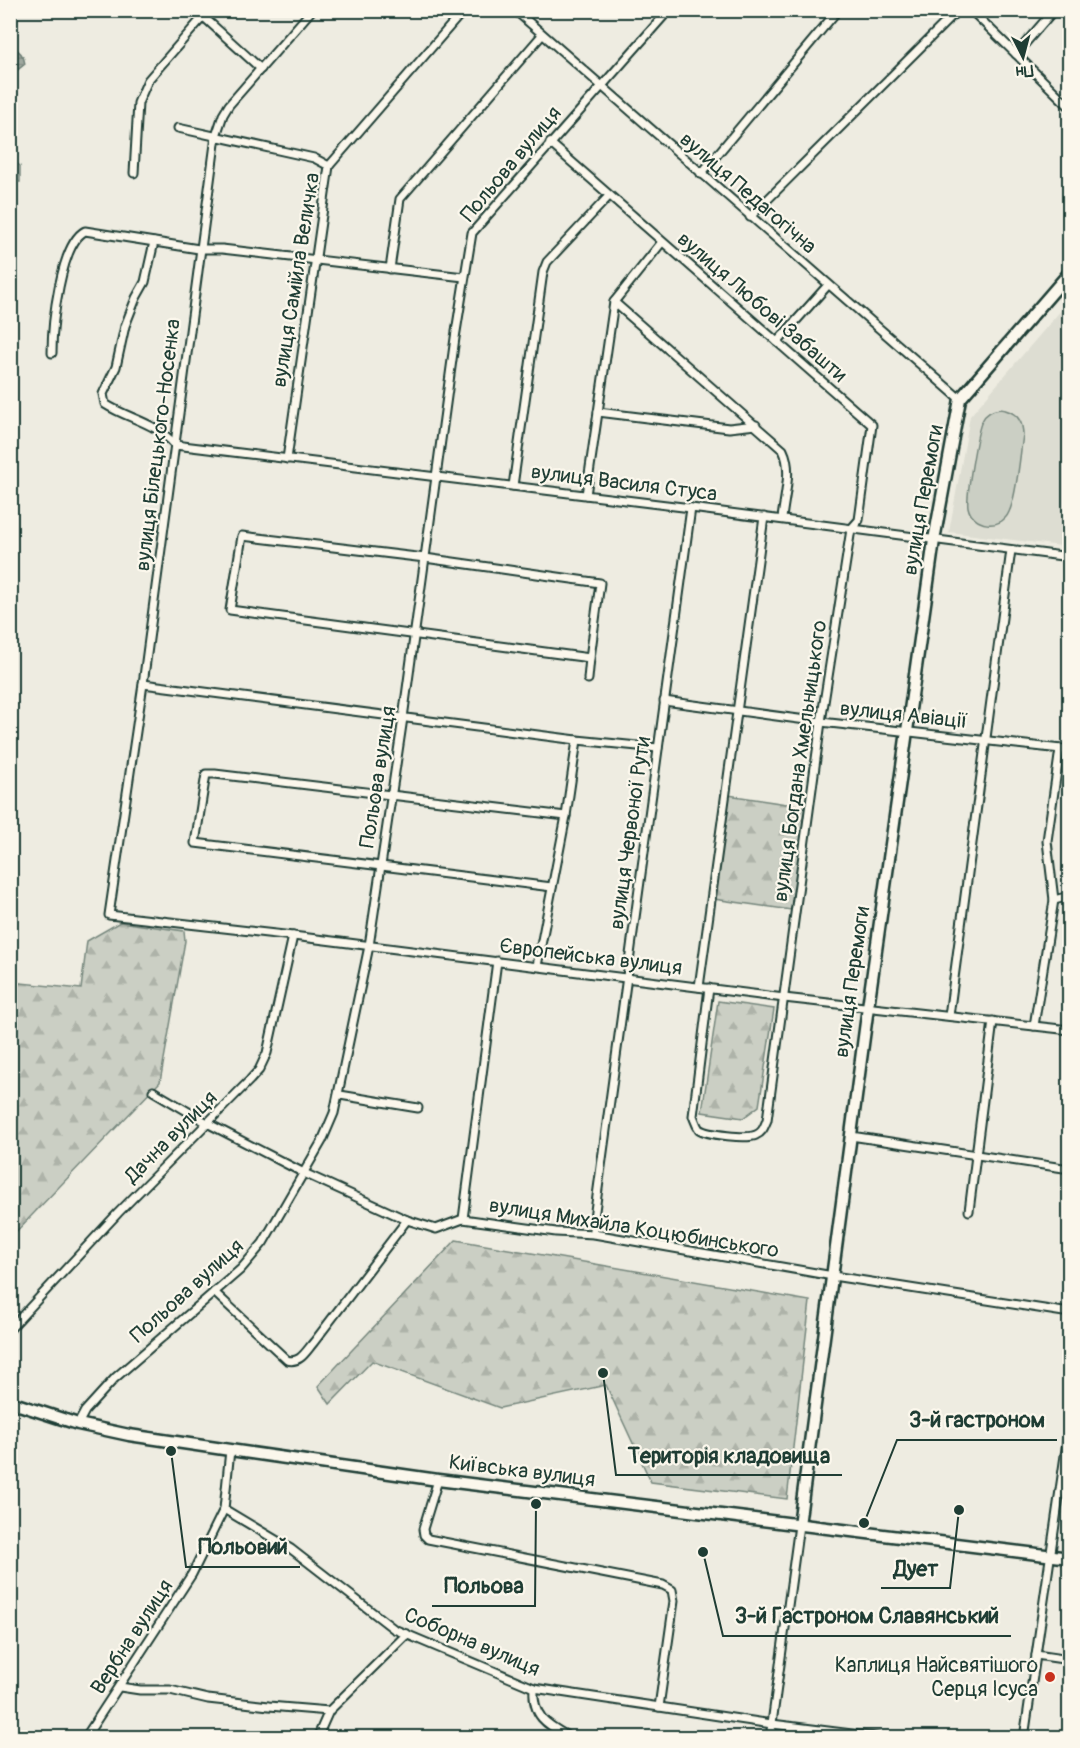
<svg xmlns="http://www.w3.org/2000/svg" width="1080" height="1748" viewBox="0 0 1080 1748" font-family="Pangolin,sans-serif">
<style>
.built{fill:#ddddd2}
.forest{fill:url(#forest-firs);stroke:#75867c;stroke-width:1.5}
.park{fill:#cbcfc4;stroke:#75867c;stroke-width:1.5}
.water{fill:url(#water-rules);stroke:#6c7d74;stroke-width:1.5}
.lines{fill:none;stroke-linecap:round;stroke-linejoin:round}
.street-casing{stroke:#1f3d34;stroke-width:11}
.secondary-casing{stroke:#1f3d34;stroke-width:15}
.street{stroke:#fbf7ec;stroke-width:7}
.secondary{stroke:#fbf7ec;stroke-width:10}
.poi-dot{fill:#c8321e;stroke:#fbf7ec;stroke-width:2}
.labels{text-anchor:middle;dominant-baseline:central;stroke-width:4.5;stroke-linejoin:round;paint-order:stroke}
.street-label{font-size:21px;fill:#1f3d34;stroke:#fbf7ec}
.poi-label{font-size:21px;fill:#1f3d34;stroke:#fbf7ec;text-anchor:end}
.leader{fill:none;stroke:#1f3d34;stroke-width:2}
.callout-dot{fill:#1f3d34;stroke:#fbf7ec;stroke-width:2}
.callout-label{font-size:22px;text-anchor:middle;font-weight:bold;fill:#1f3d34;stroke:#fbf7ec;stroke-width:4.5;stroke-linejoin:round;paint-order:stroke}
</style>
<defs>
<pattern id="forest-firs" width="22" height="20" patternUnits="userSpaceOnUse" patternTransform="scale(1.5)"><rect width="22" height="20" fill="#cbcfc4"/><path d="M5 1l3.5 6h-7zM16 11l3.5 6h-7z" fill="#aeb3a9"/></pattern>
<pattern id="water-rules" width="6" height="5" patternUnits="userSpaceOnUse" patternTransform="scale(1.5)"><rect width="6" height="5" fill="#9fa89f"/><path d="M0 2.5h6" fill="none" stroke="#818a82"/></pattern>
</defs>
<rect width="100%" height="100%" fill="#eeece1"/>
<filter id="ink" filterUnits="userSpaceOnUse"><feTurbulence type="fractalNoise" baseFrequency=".0167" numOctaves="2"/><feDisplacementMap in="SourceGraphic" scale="12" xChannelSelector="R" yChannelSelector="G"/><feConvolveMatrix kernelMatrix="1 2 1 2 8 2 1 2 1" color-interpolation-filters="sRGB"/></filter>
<g filter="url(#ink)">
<path class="built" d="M1069,301V547L949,532L970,416Z"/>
<g class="forest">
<path d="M10,119L13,160L20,166V182H11Z"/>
<path d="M728,795L806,807L791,910L714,899Z"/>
<path d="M120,922L184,931L185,941L160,1082L11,1237V982L81,989L87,941Z"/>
<path d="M718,1001L774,1009L759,1106L743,1118L702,1112Z"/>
<path d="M456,1240L810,1301L787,1499L651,1482L606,1385L500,1408L372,1361L330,1404L318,1386Z"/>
</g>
<path class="park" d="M1000,409C1015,411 1023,420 1023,435C1020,454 1017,496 1009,512C1001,531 972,527 968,507C966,497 977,430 982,421C985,414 992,410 1000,409Z"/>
<path class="water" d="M10,45C18,49 24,55 25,64L15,72L11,73Z"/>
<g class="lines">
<defs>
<g id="street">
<path d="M196,10L261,69"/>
<path d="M312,10L229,105L223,115L216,136L143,684L109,915L293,936L784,998L1070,1030"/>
<path d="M515,10L960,399"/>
<path d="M971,10L1070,107"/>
<path d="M1016,54L1054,10"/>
<path d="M178,128L314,158L329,166"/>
<path d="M550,143L872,425L859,520L851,529L821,722L767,1120C764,1127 763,1132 756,1135C748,1139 707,1135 699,1129C696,1125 695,1120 693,1116L709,988"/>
<path d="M134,173L138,103L148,80L209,10"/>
<path d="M701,174L838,10"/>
<path d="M750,217L958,10"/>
<path d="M154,242L145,282L136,298L125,326L116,367L103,394L105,404C130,420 154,421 175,445L691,508L1070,557"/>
<path d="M390,269L400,199L542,35"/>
<path d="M614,302L783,450C793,470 784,497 782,519"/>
<path d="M777,342L828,285"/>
<path d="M52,353C52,326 60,244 85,231L199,249H222L464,277"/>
<path d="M598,412L729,428L756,425"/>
<path d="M287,459L329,166L464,10"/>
<path d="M513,486L543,272L547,262L609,196"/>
<path d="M586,495L614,302L662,242"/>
<path d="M242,536L425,558L600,583L590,658L230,610Z"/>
<path d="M588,679L590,658"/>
<path d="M143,684L577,740L566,816L537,966"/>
<path d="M664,701L821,722L1070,750"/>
<path d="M577,740L658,748"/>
<path d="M552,887L195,843L206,774H215L566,816"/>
<path d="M1054,900L1070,896"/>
<path d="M699,987L764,517"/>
<path d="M949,1016L1011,550"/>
<path d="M1034,1026L1054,900L1047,841L1060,749"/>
<path d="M153,1091L209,1124L304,1173L407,1220L436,1229L463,1219L556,1232L594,1234L833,1276L1070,1313"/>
<path d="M340,1095L418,1108"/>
<path d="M851,1136L1070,1169"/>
<path d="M969,1211L993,1021"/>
<path d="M463,1219L497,961"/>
<path d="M594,1234V1218L691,508"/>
<path d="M214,1292L287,1360C300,1364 306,1351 314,1342L407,1220"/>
<path d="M10,1329L118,1213L250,1080L259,1070L267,1053L293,936"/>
<path d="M78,1424L85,1411L115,1378L241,1269L263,1243L322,1141L334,1113L369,946L403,718L455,338L472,233L669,10"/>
<path d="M438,1480L423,1529L424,1535L428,1539L663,1585L672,1590L674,1601L659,1707"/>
<path d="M224,1509L291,1549L394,1629L534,1688L772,1724L884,1738"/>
<path d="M1036,1655L1070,1660"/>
<path d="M120,1687L140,1690H170L208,1699L269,1706L329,1711"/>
<path d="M534,1688C532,1718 548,1725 571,1738"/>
<path d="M85,1738L192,1574L224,1509L230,1450"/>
<path d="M317,1738L329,1711L407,1634"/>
<path d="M770,1738L799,1525"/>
<path d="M1024,1738L1070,1421"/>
</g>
<g id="secondary">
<path d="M10,1402L78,1424L129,1435L230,1450L438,1480L1070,1558"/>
<path d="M799,1525L868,1007L934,540L960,399L1070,272"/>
</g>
</defs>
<use href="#street" class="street-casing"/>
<use href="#secondary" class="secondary-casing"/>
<use href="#street" class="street"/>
<use href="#secondary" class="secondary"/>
</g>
</g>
<circle class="poi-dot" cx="1050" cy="1677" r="6"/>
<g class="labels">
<g class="street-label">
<text transform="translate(511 164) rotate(-50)">Польова вулиця</text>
<text transform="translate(748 193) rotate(41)">вулиця Педагогічна</text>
<text transform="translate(296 280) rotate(-81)">вулиця Самійла Величка</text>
<text transform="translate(762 307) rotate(41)">вулиця Любові Забашти</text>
<text transform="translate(158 445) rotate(-83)">вулиця Білецького-Носенка</text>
<text transform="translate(624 483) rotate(7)">вулиця Василя Стуса</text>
<text transform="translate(923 500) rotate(-80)">вулиця Перемоги</text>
<text transform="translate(904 715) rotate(6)">вулиця Авіації</text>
<text transform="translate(800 761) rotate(-82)">вулиця Богдана Хмельницького</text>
<text transform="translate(378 777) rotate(-81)">Польова вулиця</text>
<text transform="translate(630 833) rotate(-82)">вулиця Червоної Рути</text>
<text transform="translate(591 957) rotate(7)">Європейська вулиця</text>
<text transform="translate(852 982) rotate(-82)">вулиця Перемоги</text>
<text transform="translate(171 1137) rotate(-45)">Дачна вулиця</text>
<text transform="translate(634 1228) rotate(9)">вулиця Михайла Коцюбинського</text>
<text transform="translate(187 1291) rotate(-42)">Польова вулиця</text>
<text transform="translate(522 1471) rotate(7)">Київська вулиця</text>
<text transform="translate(132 1637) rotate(-57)">Вербна вулиця</text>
<text transform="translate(472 1642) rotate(23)">Соборна вулиця</text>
</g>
<g class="poi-label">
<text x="1038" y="1665">Каплиця Найсвятішого<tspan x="1038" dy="24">Серця Ісуса</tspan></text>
</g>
</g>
<path class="leader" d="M864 1523L897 1440H1057M603 1373L616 1475H842M171 1451L186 1567H300M959 1510L950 1588H881M536 1504L535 1606H432M703 1552L723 1636H1011"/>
<g class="callout-dot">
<circle cx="864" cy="1523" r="6"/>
<circle cx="603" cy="1373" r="6"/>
<circle cx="171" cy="1451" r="6"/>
<circle cx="959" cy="1510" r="6"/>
<circle cx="536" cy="1504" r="6"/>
<circle cx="703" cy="1552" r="6"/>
</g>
<g class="callout-label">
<text x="977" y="1427">3-й гастроном</text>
<text x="729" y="1463">Територія кладовища</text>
<text x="243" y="1554">Польовий</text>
<text x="916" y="1576">Дует</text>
<text x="484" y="1593">Польова</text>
<text x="867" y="1623">3-й Гастроном Славянський</text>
</g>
<rect width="1080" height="1748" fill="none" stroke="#fbf7ec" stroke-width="36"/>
<rect x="18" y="18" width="1044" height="1712" fill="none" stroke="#1f3d34" stroke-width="2" filter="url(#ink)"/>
<g transform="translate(1023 57) rotate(174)" stroke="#fbf7ec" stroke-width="4.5" paint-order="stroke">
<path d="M0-4.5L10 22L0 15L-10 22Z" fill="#1f3d34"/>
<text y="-9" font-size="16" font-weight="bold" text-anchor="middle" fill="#1f3d34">Пн</text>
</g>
</svg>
